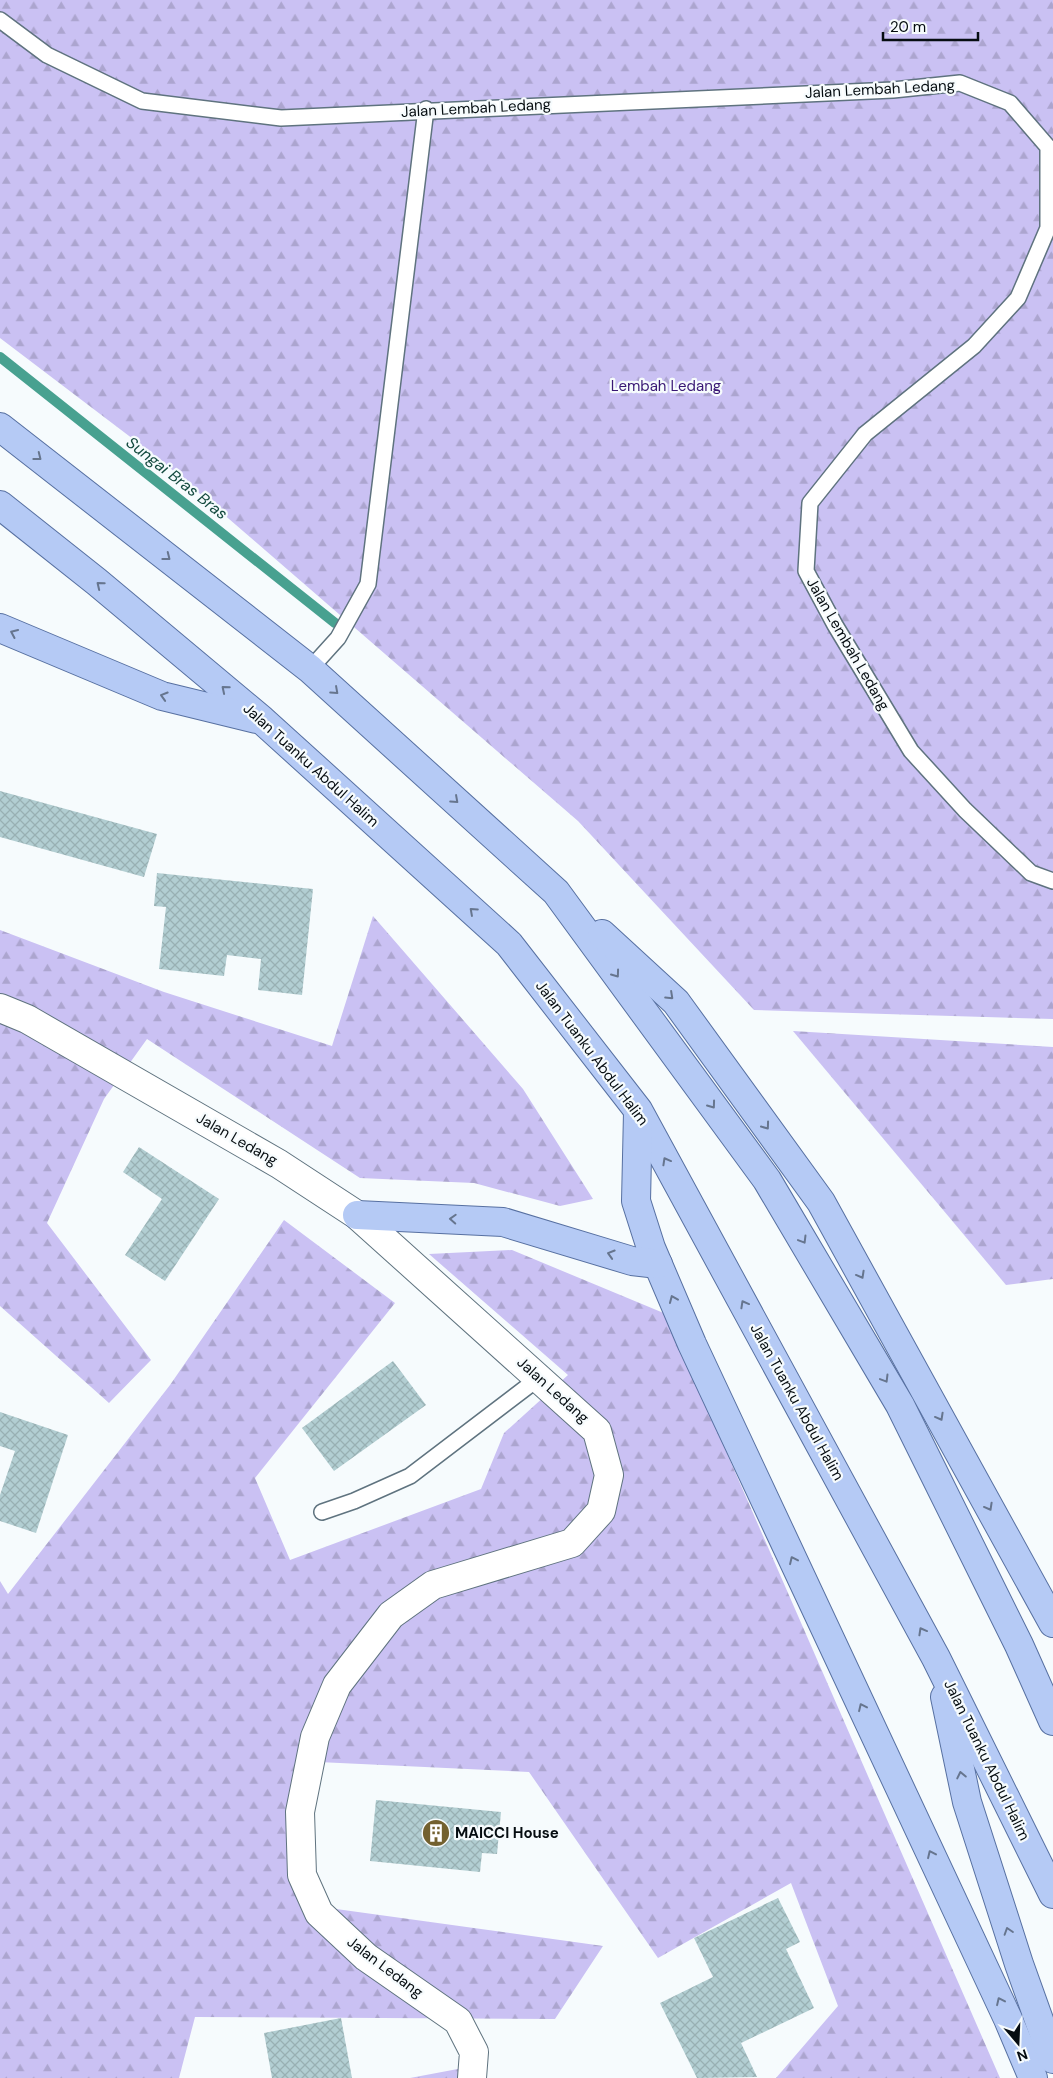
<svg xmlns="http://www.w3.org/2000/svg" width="1053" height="2078" viewBox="0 0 1053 2078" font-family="'DM Sans',sans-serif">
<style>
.forest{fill:url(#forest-firs)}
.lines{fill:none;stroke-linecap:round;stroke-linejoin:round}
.stream{stroke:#48a190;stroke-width:10}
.building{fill:url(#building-cross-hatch)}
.service-casing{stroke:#5f737f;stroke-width:18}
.minor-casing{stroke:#5f737f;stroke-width:30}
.primary-casing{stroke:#5770a1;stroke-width:30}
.service{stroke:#fff;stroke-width:15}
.minor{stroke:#fff;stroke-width:28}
.primary{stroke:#b5caf5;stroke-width:28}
.oneway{stroke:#66758e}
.labels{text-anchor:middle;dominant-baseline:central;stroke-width:4.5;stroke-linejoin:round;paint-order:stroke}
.street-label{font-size:15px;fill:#060d11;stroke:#f6fbfd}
.park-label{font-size:15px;fill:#391774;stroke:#f6fbfd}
.poi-label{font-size:15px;font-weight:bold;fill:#060d11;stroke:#f6fbfd;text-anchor:start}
.water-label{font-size:16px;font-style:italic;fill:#154b40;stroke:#f6fbfd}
</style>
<defs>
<pattern id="forest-firs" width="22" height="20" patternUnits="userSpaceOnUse" patternTransform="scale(1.25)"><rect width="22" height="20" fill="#cac1f3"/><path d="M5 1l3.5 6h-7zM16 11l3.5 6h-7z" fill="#aca5cf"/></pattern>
<pattern id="building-cross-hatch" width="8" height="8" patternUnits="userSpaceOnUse" patternTransform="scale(1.25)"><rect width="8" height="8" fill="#b2ced2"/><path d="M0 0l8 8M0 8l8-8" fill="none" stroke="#98b0b3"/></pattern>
</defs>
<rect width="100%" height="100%" fill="#f6fbfd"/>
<g class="forest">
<path d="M0,0H1053V1019L754,1010L578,821L162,461L0,338Z"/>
<path d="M373,916L523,1089L593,1199L560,1206L474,1183L360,1178L147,1039L104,1099L47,1223L151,1360L109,1403L0,1306V930L164,992L332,1046Z"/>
<path d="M793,1031L1053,1047V1279L1006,1285Z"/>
<path d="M284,1220L395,1303L255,1478L290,1560L481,1489L504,1433L568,1375L429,1254L512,1250L666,1314L1000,2078H776L838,2006L791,1883L658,1958L529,1772L297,1761L286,1833L300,1904L603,1946L555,2019L195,2017L179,2078H0V1581L8,1594L170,1385Z"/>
<path d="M463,2068L460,2078H410Z"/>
</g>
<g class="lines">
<path class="stream" d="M0,357L335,623"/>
</g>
<g class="building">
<path d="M0,791L157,834L144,877L0,837Z"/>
<path d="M157,873L313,889L302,995L258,990L261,959L227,955L224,976L159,969L166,907L154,906Z"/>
<path d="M139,1147L219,1199L165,1281L125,1255L162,1199L123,1172Z"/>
<path d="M393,1361L426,1405L334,1471L302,1428Z"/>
<path d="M0,1412L68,1435L36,1533L0,1521V1495L15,1451L0,1446Z"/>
<path d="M376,1800L501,1812L497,1854L482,1853L480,1872L370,1861Z"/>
<path d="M778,1898L800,1942L786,1949L814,2008L741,2043L757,2077L697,2078L660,2003L713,1977L694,1938Z"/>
<path d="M341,2018L352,2078H272L264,2033Z"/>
</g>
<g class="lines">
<defs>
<g id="service">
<path d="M0,20L47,55L142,101L281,118L893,90L960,83L1010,103L1048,147V228L1018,298L974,346L865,434L810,503L806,571L835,625L911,751L965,810L1031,873L1053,881"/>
<path d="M310,669L338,638L368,584L426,109"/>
<path d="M322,1512L354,1501L410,1476L540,1377"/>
</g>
<path id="minor" d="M0,1008L27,1019L279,1164L357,1215L597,1431L609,1475L601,1511L572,1543L433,1585L391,1615L337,1685L315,1737L300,1812L302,1875L319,1913L366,1957L458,2021L474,2052L472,2078"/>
<g id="primary">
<path d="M0,427L310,669L556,892L767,1180L900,1405L1019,1645L1053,1721"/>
<path d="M0,505L97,582L262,720L509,944L638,1110L936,1658L1053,1894"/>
<path d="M0,628L162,696L256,719"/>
<path d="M602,934L676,1002L821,1202L1053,1623"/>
<path d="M638,1112L636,1201L651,1248L692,1344L1008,2019L1033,2078"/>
<path d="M357,1215L503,1222L632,1261L658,1264"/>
<path d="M945,1697L967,1802L1019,1964L1053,2059"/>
</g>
</defs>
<use href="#service" class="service-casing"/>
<use href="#minor" class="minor-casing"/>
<use href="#primary" class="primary-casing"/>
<use href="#service" class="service"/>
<use href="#minor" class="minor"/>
<use href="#primary" class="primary"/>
</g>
<defs><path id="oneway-chevron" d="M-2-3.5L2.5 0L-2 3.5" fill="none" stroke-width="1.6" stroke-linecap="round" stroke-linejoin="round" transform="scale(1.25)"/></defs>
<g class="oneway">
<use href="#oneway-chevron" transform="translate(38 457) rotate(38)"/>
<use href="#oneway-chevron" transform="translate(167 557) rotate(38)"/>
<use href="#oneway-chevron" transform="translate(100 585) rotate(-141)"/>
<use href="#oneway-chevron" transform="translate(14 633) rotate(-156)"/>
<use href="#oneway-chevron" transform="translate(225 689) rotate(-140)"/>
<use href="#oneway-chevron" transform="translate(335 691) rotate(42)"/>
<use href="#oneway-chevron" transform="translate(164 696) rotate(-163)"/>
<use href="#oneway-chevron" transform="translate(455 800) rotate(42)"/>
<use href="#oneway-chevron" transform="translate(473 911) rotate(-138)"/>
<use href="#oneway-chevron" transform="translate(616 974) rotate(54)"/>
<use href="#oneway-chevron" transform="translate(670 996) rotate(43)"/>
<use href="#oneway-chevron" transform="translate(712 1105) rotate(54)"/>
<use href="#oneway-chevron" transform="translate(766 1126) rotate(54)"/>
<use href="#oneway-chevron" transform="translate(666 1161) rotate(-119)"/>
<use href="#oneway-chevron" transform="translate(453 1219) rotate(-177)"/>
<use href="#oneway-chevron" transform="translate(803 1240) rotate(59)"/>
<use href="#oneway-chevron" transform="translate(611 1254) rotate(-163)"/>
<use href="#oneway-chevron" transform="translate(861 1275) rotate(61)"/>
<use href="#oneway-chevron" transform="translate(673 1299) rotate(-113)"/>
<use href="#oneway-chevron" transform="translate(744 1304) rotate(-119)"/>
<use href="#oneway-chevron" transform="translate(885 1379) rotate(59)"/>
<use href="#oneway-chevron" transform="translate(940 1417) rotate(61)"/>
<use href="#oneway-chevron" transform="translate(989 1507) rotate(61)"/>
<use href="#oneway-chevron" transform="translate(793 1560) rotate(-115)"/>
<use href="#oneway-chevron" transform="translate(922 1631) rotate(-119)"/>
<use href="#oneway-chevron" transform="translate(862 1707) rotate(-115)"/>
<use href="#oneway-chevron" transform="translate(961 1775) rotate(-102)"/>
<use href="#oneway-chevron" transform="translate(931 1854) rotate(-115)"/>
<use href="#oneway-chevron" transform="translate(1008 1931) rotate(-108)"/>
<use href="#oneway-chevron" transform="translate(1000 2001) rotate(-115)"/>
</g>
<defs>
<symbol id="building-disc" viewBox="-11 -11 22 22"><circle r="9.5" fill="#73612f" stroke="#f6fbfd"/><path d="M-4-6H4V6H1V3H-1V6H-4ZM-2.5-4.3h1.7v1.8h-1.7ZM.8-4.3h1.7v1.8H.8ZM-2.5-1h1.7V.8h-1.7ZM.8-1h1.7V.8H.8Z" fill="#fff"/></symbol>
</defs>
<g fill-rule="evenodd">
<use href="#building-disc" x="420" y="1817" width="32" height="32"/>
</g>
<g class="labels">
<g class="street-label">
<text transform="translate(880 89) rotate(-3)">Jalan Lembah Ledang</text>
<text transform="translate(476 108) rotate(-3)">Jalan Lembah Ledang</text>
<text transform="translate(848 644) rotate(60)">Jalan Lembah Ledang</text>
<text transform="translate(311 765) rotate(42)">Jalan Tuanku Abdul Halim</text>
<text transform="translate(592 1053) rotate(53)">Jalan Tuanku Abdul Halim</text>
<text transform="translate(237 1139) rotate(30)">Jalan Ledang</text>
<text transform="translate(553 1390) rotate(42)">Jalan Ledang</text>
<text transform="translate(797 1402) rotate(61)">Jalan Tuanku Abdul Halim</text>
<text transform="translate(987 1760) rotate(64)">Jalan Tuanku Abdul Halim</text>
<text transform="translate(385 1967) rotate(37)">Jalan Ledang</text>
</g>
<g class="park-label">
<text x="666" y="386">Lembah Ledang</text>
</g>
<g class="poi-label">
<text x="455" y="1833">MAICCI House</text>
</g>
<g class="water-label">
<text transform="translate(177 478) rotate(38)">Sungai Bras Bras</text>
</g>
</g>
<g transform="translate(1018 2043) rotate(161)" stroke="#f6fbfd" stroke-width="4" paint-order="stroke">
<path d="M0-4L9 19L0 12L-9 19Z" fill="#060d11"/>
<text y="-8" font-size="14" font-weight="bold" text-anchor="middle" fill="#060d11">N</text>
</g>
<path d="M883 32v8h95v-8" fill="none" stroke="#060d11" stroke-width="2.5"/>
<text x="890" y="32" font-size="15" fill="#060d11" stroke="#f6fbfd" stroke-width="4" paint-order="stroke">20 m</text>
</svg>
